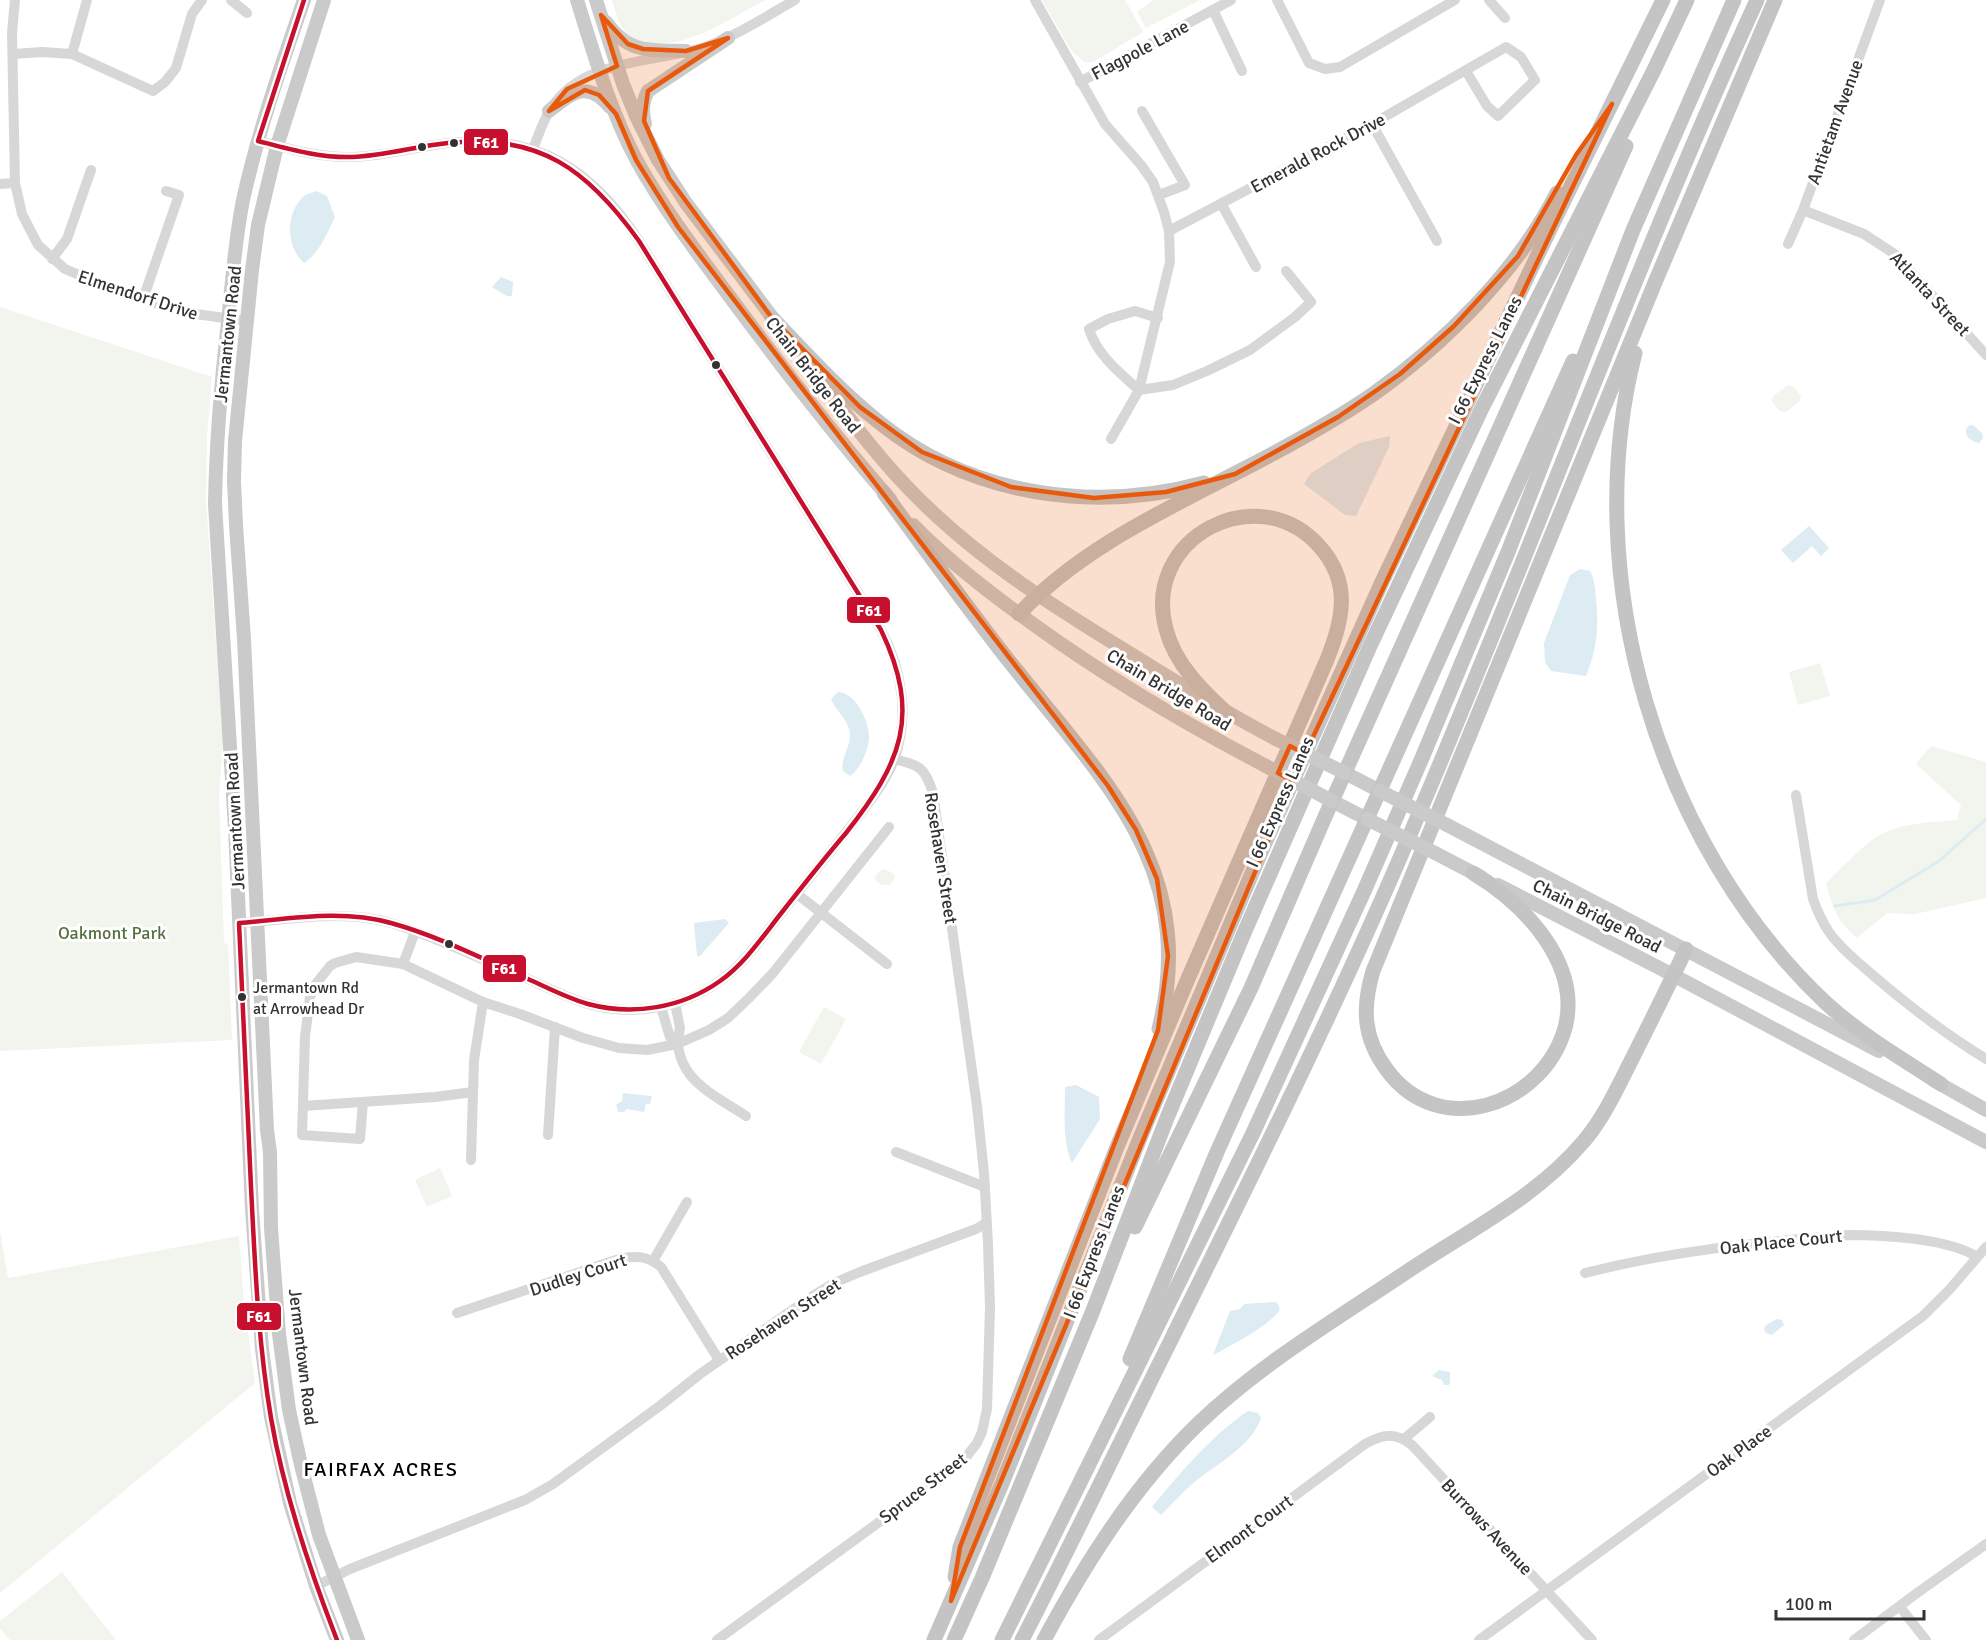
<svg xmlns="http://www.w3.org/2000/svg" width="1986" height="1640" viewBox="0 0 1986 1640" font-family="Signika,sans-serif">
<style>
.green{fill:#f1f5ed}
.water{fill:#ddebf3}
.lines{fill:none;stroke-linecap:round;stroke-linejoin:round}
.stream{stroke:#ddebf3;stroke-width:3}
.minor{stroke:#d7d7d7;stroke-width:10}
.major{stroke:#cacaca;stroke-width:14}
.highway{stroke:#c4c4c4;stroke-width:15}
.major-bridge{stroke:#cacaca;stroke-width:14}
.bus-1-casing{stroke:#fff;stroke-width:9}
.bus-1{stroke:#c8102e;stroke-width:4.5}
.marked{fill:#e8590c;fill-opacity:0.2;stroke:#e8590c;stroke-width:4.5;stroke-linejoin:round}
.bus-dot{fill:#333;stroke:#fff;stroke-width:2}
.labels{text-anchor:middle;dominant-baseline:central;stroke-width:6;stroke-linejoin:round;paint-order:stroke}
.bus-label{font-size:16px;fill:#333;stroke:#fff;text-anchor:start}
.street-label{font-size:18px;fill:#333;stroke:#fff}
.park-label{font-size:18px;fill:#56703f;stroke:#fff}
.neighbourhood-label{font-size:20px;letter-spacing:1.5px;fill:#000;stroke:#fff}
.line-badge{stroke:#fff;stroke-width:2}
.badge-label{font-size:16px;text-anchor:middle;font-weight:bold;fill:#fff}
</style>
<rect width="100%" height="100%" fill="#fff"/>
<g class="green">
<path d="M612,0H765C741,13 716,29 690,38C672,45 638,47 624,30C618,22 615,9 612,0Z"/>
<path d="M1042,0H1125L1143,32L1093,62H1084L1071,50Z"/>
<path d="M1153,0H1200L1146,28L1137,12Z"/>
<path d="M0,307L212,377L207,435L206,500L223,741L219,795L224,943L228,944L232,1040L0,1051Z"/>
<path d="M1788,385L1794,387L1801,396L1799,402L1786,412L1780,411L1772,402L1773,396Z"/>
<path d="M1820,663L1830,696L1798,705L1789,672Z"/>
<path d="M1931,746L1986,762V898L1915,914L1887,913L1857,938C1837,921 1832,907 1826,883C1842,868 1858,850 1875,838C1899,822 1930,823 1957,820L1961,805L1916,764Z"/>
<path d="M885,869L894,874L895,878L890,885H882L875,880V876L881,870Z"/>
<path d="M824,1007L846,1019L821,1064L799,1052Z"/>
<path d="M440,1168L452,1196L427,1207L415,1180Z"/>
<path d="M0,1231L8,1278L239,1236L244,1304L255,1383L0,1593Z"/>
<path d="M62,1572L116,1640H10L0,1628V1621Z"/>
</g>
<g class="water">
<path d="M316,191L327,196L335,217C326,235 320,252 304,263C286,247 285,214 303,197C306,194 312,193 316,191Z"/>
<path d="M501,277L513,282L512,296H507L492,287Z"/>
<path d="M1973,425L1982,433L1983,438L1979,443C1971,441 1966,438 1966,430L1968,426Z"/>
<path d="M1390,436L1389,447L1356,516L1345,515L1304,484L1311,473L1359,443Z"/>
<path d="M1809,526L1829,548L1821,556L1812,546L1793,563L1781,550Z"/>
<path d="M1580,569L1590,571C1595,580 1595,589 1596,599C1599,628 1597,649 1586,676L1551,671L1545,662L1544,643L1570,575Z"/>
<path d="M838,692C857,693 870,723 869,740C867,753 860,769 850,776L843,771C840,759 851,747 850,733C848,719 836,711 831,699Z"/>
<path d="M725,919L729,923L700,956H697L694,923Z"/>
<path d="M1076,1085L1099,1097L1100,1119L1072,1163C1062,1140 1065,1112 1065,1087Z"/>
<path d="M623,1093L652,1096L650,1104H646L644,1112L627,1109L624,1112H618L616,1105L622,1101Z"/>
<path d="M1275,1302L1278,1304L1280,1310C1267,1327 1232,1345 1213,1355L1230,1311L1240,1309L1244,1304Z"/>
<path d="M1777,1319L1782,1320L1784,1325L1772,1335L1766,1333L1764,1329L1766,1325Z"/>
<path d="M1439,1370L1450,1372V1383L1449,1385H1444L1442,1380L1432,1376Z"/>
<path d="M1248,1411L1258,1413L1261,1418C1250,1449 1215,1464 1191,1485C1181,1494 1171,1505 1161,1515L1152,1507C1180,1473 1211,1436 1248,1411Z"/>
</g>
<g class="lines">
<path class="stream" d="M1835,906L1875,900L1939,861L1986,819"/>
<g class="minor">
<path d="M15,0L12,33L15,183L22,214L38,245L65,269L105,286L181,312L247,321"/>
<path d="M231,0L247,13"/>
<path d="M1035,0L1105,124L1141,165L1153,182L1164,212L1169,231L1170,262L1139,390L1111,439"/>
<path d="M1277,0L1309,63L1325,69L1340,67L1455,0"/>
<path d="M1489,0L1505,18"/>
<path d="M1213,10L1242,71"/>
<path d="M13,54L42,52L72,54L153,91L165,82L176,68L192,14L202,0"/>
<path d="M72,54L87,0"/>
<path d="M1080,82L1231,0"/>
<path d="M1142,111L1185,185L1159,195"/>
<path d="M1372,124L1437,241"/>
<path d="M533,149C539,134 543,120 552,107C583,59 653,63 702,48C735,37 765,17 795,0"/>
<path d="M0,184L15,183"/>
<path d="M1222,205L1256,267"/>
<path d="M1803,210L1864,234L1896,255L1986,355"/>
<path d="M1169,231L1372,124L1506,47L1521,57L1535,80L1498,116L1487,106L1466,71"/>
<path d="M1788,244L1803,210L1880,0"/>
<path d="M52,259L67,239L91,170"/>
<path d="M143,299L179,195L166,191"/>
<path d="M1158,318L1135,311L1108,319L1089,329C1097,355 1120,373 1139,390L1173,385L1207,371L1250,350L1295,317L1311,302L1286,271"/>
<path d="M1796,795L1813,899C1817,910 1822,922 1829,932C1841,949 1859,963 1875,977C1910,1007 1947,1035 1986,1059"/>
<path d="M797,894L887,964"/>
<path d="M239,923C289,920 342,909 391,923C437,937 484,961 528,979C548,988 568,998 588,1004C633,1017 682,1008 720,981C744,964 761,939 779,916C803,886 827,856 851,826C867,805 884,785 894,760C910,717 902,669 881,630L639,241C593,170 536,132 448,143C416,147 385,156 353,157C321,158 289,149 258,141"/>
<path d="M403,964L415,932"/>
<path d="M661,1007L670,1037L677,1044L680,1028L675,1003"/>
<path d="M677,1044C679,1050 680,1057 683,1063C693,1087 725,1102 746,1116"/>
<path d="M363,1102L360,1139L302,1135L305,1037L310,997L315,985L330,966L335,963L356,957L403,964L483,1002L520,1014L583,1038L619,1048L647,1050L677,1044L709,1030L728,1018L749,998L773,973L889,827"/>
<path d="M303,1106L435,1097L473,1092"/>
<path d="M548,1135L555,1027"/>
<path d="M896,1152L985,1187"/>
<path d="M471,1160L474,1060L483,1002"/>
<path d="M653,1261L687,1202"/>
<path d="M1585,1273C1671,1251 1759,1242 1848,1235C1882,1235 1948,1238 1977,1257"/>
<path d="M457,1313L619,1259C636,1255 648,1256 661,1267L719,1360"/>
<path d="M1404,1439L1430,1417"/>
<path d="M316,1586L350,1569L525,1500L553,1484L661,1405L700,1374L811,1297L834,1283L860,1272L976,1229L986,1223"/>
<path d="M1900,1607L1926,1640"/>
<path d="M717,1640L963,1461L977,1443L982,1432L987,1409L990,1307L988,1244L984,1173L977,1106L933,793C925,767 919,765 894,759"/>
<path d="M1099,1640L1365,1444C1383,1434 1395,1432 1412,1445L1592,1640"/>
<path d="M1479,1640L1923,1316L1950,1289L1986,1247"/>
<path d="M1854,1640L1917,1593L1986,1544"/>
</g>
<g class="major">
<path d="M304,0C281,66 258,132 243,200C235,240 232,282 228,322C221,383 216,443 215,504L235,828L252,1209L262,1349L271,1417L290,1503L316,1586L337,1640"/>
<path d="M324,0L277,146L258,225L252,270L235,441L234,481L236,525L244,639L267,1130L270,1152L271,1228L279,1334L289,1410L301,1465L319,1535L358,1640"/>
<path d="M577,0C594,54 610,111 637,161C663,208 695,250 727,293C779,363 832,433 890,499"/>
<path d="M596,0L623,84L636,116L658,160L686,203L778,325"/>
<path d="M606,22C628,54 651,50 686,51"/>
<path d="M549,111C572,93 587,79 610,107"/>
<path d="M645,124C642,111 642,102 648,91L728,38"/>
<path d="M804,359C841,407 876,457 919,499C982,562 1056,608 1131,654C1179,684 1226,713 1276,739"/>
<path d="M913,525C949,562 991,594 1033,624C1106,677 1184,723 1264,765"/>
<path d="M1345,773L1380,791"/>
<path d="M1332,801L1367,819"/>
<path d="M1447,825L1879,1051"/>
<path d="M1435,853L1481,877"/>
<path d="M1498,885L1673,975L1986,1142"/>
<path d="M1933,1080L1986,1110"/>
</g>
<g class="highway">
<path d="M772,318C807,355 841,392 880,423C971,496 1094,513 1204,483"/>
<path d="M1635,353C1578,577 1658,845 1826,1003C1860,1034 1902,1059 1941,1084"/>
<path d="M884,493C925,549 966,606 1009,661C1101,777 1200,867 1159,1029"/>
<path d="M1019,614C1078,551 1159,513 1234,474C1281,450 1328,425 1372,395C1444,344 1517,272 1557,193"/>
<path d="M1473,873C1523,903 1582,963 1565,1028C1543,1106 1439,1141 1387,1070C1363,1038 1362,1008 1373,971L1656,280L1775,0"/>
<path d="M1135,1227L1251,988L1324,819L1626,146"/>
<path d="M1130,1359L1217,1152L1573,361"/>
<path d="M955,1577L960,1547L1117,1147L1187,981L1326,662C1343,621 1352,583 1320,547C1258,476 1141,538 1166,629C1175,665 1204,692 1230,716"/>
<path d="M934,1640L1001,1486L1140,1138L1261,852L1381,584L1553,223L1663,0"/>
<path d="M954,1640L982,1578L1092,1313L1167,1118L1244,933L1370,646L1481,410L1654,70L1687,0"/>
<path d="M1002,1640L1253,1133L1365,889L1422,758L1508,552L1633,230L1734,0"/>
<path d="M1022,1640C1073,1541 1121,1440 1171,1340C1248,1184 1326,1028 1396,867C1521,580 1626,285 1757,0"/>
<path d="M1044,1640C1086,1562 1134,1486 1198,1424C1259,1365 1335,1320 1405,1273C1467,1231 1535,1199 1584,1141C1605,1116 1618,1086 1633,1057C1651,1021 1669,985 1686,949"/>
</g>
<g class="major-bridge">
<path d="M1276,739L1345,773"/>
<path d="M1264,765L1332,801"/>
<path d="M1380,791L1447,825"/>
<path d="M1367,819L1435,853"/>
</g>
<defs>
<path id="bus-1" d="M304,0L258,141C289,149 320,158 352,157C385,156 416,146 448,143C539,133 588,170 639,241L881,630C922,716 901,763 846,833C823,860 801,888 779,916C761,939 744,964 720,981C682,1008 633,1016 588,1004C567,998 548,988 528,979C483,959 438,936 391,923C341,909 289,919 239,923C243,1011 247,1099 251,1187C255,1264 258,1342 271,1418C284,1494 309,1568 337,1640"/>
</defs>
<use href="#bus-1" class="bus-1-casing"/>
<use href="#bus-1" class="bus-1"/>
</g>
<path class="marked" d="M601,15L628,44L643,49L686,51L728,38L648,91L644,121L669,178L772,318L860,407L922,452L1011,487L1094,498L1166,492L1235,474L1338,417L1400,374L1454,326L1518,256L1576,155L1612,104L1305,754L1290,746L1278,773L1293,781L951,1601L960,1547L1158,1030L1168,956L1157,879L1136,830L1108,786L678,227L636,160L616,114L599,95L585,90L549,111L567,89L617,66Z"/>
<g class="bus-dot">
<circle cx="454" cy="143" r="5"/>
<circle cx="422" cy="147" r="5"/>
<circle cx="716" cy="365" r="5"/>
<circle cx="449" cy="944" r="5"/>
<circle cx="242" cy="997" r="5"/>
</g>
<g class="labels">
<g class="bus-label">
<text x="253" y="988">Jermantown Rd<tspan x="253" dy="21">at Arrowhead Dr</tspan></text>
</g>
<g class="street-label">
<text transform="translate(1140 50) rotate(-28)">Flagpole Lane</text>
<text transform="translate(1835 122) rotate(-70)">Antietam Avenue</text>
<text transform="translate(1318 153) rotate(-28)">Emerald Rock Drive</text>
<text transform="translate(1930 294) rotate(47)">Atlanta Street</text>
<text transform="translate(138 295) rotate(18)">Elmendorf Drive</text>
<text transform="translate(228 334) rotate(-84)">Jermantown Road</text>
<text transform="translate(1485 360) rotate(-63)">I 66 Express Lanes</text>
<text transform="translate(813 375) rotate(52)">Chain Bridge Road</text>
<text transform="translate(1169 690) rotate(31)">Chain Bridge Road</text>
<text transform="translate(1280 802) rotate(-66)">I 66 Express Lanes</text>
<text transform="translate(235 821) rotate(-93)">Jermantown Road</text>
<text transform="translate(941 858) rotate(81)">Rosehaven Street</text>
<text transform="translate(1597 916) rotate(27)">Chain Bridge Road</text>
<text transform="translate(1781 1242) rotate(-6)">Oak Place Court</text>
<text transform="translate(1094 1252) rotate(-69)">I 66 Express Lanes</text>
<text transform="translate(578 1275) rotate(-18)">Dudley Court</text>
<text transform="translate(783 1319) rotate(-33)">Rosehaven Street</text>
<text transform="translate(303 1357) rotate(83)">Jermantown Road</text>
<text transform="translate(1739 1451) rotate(-36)">Oak Place</text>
<text transform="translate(923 1488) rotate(-37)">Spruce Street</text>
<text transform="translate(1487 1527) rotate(47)">Burrows Avenue</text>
<text transform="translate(1249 1529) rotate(-36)">Elmont Court</text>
</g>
<g class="park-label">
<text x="112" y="933">Oakmont Park</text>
</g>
<g class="neighbourhood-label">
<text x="381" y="1469">FAIRFAX ACRES</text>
</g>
</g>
<g class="line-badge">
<rect x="463" y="128" width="46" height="28" rx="6" fill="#c8102e"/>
<rect x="846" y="596" width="45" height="28" rx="6" fill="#c8102e"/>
<rect x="482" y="954" width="45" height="29" rx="6" fill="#c8102e"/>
<rect x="236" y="1302" width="46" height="29" rx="6" fill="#c8102e"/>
</g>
<g class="badge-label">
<text x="486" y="148">F61</text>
<text x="869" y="616">F61</text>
<text x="504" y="974">F61</text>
<text x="259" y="1322">F61</text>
</g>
<path d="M1776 1610v9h148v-9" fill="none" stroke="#333333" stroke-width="3"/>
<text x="1785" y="1610" font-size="18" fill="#333333" stroke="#ffffff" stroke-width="4.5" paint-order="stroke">100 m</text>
</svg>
